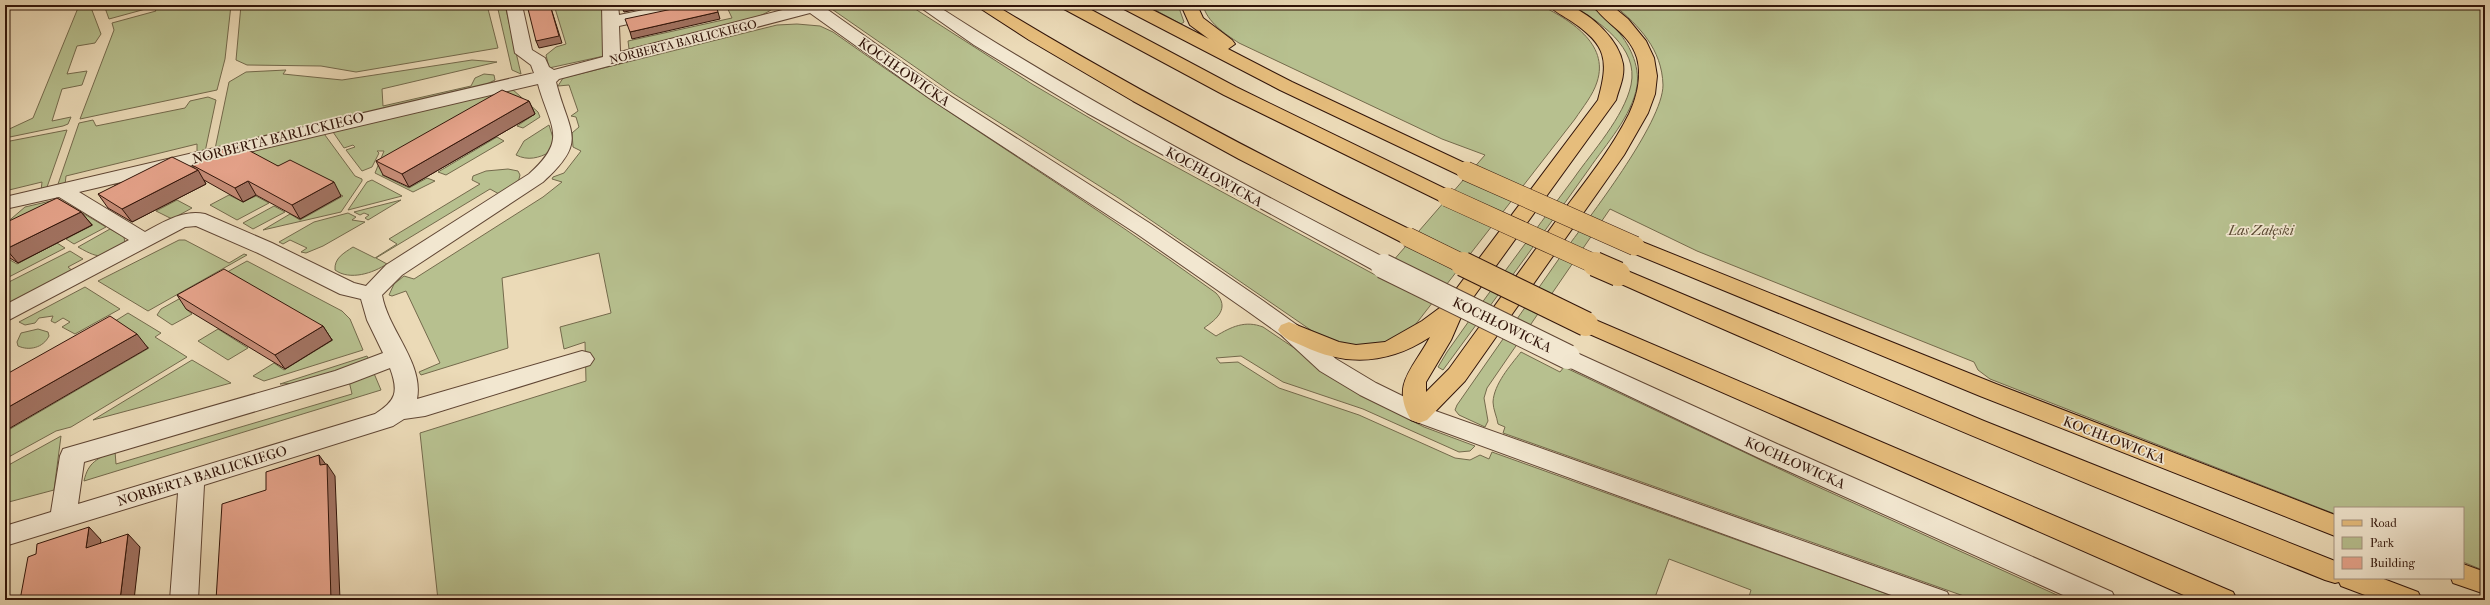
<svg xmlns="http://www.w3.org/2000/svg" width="2490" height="605" viewBox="0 0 2490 605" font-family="'IM FELL French Canon',serif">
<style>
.green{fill:#b7c08f;stroke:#746a4c}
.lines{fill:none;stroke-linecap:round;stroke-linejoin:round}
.minor-casing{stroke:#604634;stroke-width:2}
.major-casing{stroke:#311409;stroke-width:2}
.highway-casing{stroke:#311409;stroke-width:2}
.minor{fill:#f2e7d0;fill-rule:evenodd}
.major{fill:#e6bd7c;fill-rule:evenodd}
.highway{fill:#e6bd7c;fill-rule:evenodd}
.minor-bridge-casing{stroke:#604634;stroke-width:26;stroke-linecap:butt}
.major-bridge-casing{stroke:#311409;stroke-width:20;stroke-linecap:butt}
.highway-bridge-far1-casing{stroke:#311409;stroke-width:20;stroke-linecap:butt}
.highway-bridge-casing{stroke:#311409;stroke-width:26;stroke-linecap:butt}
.minor-bridge{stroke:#f2e7d0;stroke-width:24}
.major-bridge{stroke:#e6bd7c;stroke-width:19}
.highway-bridge-far1{stroke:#e6bd7c;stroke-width:19}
.highway-bridge{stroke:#e6bd7c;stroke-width:24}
.wall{fill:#c78d78;stroke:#311409}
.shaded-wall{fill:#a27362;stroke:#311409}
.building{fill:#e7a48c;stroke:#311409}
.labels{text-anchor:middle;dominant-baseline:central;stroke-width:3.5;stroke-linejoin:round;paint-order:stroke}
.far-street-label{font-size:12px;fill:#311409;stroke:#f2e7d0}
.street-label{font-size:14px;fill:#311409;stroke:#f2e7d0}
.park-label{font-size:14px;font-style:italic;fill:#594831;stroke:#f2e7d0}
</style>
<rect width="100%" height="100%" fill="#ebdab7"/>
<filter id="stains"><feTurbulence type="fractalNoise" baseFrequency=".005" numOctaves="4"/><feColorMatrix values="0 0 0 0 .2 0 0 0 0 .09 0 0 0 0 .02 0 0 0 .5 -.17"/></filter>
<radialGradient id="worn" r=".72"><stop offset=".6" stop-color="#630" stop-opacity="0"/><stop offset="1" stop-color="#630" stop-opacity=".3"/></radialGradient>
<g class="green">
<path d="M77,5H90L101,34L95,43L77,46L67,74L87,71L82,85L62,89L52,121L71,117L68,124L63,126L5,138V131L33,118L78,8Z"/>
<path d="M104,5H231L225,59L217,90L80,119L114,30L112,23L156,11L153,7L109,19Z"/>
<path d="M241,5H487L498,48L356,72L321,66L247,65L236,60Z"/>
<path d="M497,5H505L521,74L512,70Z"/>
<path d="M554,5H602L604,56L549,68L546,55L556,47L566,44Z"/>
<path d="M726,5H777C760,25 659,42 629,49L628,41L732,18Z"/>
<path d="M826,5H909L1032,84L1132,143L1379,277L1485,155L1442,139L1239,43C1225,34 1207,22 1203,5H1540C1568,19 1610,43 1597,82C1593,95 1583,107 1575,119L1412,329L1381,345L1347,346L1318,335L1120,199L954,94Z"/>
<path d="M1146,5H1178L1184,22L1181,24Z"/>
<path d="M1572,5C1595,5 1600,12 1615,28C1629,43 1640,65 1637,86C1632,116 1606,144 1589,169C1541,237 1492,303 1443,370L1438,367L1447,352C1488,293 1531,236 1574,178C1592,152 1624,117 1631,85C1639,47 1599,22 1572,5Z"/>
<path d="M1614,5H2485V571L2463,562V508H2335V514L1990,379L1978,370L1974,362L1697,251L1610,209L1487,388L1484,398L1488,421L1485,427L1459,415L1455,410L1457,405C1492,354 1528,304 1563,253C1588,219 1663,123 1663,85C1662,49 1639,26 1614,5Z"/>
<path d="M797,24L820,26L833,32C959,122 1091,202 1216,293C1230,308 1217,319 1204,328L1216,336C1231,327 1245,320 1263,327L1373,401L1424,427L1475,446L1470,451L1459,452L1363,409L1283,382L1241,356L1216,358L1220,363L1238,362L1279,388L1359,415L1455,458L1470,460L1480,455L1489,459L1492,452L1904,600H1748L1751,590L1669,559L1654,600H438L420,433L586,381L585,342L564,349L560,327L611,313L599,253L502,278L508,348L421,375L419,372L440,363L406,291L392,296L389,295L394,284L404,276L414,279L543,197L562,182L552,179L553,177L564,173L581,151L573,147L572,133L579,127L576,117L571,116L578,111L569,85L558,86L563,78L777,25Z"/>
<path d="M472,60L497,62L382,89L383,106L471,86L475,78L484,74L494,75L495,80L487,84L215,149L229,82L246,72L286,70L283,74L342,80Z"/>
<path d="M512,89L538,112L540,117L523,128L517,126L535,114L508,103L382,175L409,188L427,178L435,181L413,192L375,173L384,151H377L379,153L372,167L362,171L346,150L355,147L353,145L344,148L333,132Z"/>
<path d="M208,97L216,100L205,152L197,153V144L66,176L65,185L57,187L79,123L93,120L96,126L185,108L190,101Z"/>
<path d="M549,125L554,141L550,152C539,158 528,161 516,155L524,141Z"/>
<path d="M67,130L46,190L41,191L42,182L5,191V142Z"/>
<path d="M322,131L355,176L362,179V181L341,212L263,230L290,214L300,220L343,196L298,172L244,156L131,195L114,185Z"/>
<path d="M497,137L504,141L446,175L438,172Z"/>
<path d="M508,169L518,171L520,175L518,183L499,194L490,189L376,258L387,264C373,273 350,281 335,270C334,258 344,253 353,247L375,258L397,244L389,239L480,184L472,180L473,176L486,171Z"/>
<path d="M372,180L402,196L348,210L367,182Z"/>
<path d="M229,195L243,202L256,196L269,203L237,220L210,205Z"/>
<path d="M59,199L106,227L74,244L66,239L93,225L68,211L5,224L25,207Z"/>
<path d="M177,200L192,208L172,219L156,211Z"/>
<path d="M401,200L368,220L365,218L369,215L364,213L360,215L354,212Z"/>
<path d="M274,206L285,212L253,229L243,223Z"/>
<path d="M348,213L356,217L352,220L365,222L323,246L306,253L301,252L307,248L290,240L283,244L279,242L314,222Z"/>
<path d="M110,229L124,237L125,243C101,257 103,261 78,247Z"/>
<path d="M179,240H185L229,263L244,254L247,255L148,311L98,281Z"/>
<path d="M57,243L65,248L5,279V257L17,264Z"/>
<path d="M70,251L83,259L68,267L74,272L5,309V284Z"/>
<path d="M247,261L342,311L350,319L363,350L264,381L253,376L274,363L284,370L333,340L234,282L186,309L192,314L172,325L157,315L161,309Z"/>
<path d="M85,287L120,309L75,334L62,327L70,322L63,318L55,323L51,321L53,316L39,318L35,323L25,325L19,322Z"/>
<path d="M128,313L161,333L155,337L187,357L71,427L56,431L5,459V432L149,348L112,323Z"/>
<path d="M38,329L48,332L49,336C43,348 29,351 18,346L17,342L21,333Z"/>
<path d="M218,329L248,348L228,360L198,341Z"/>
<path d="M1521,352L1560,372L1564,367L1805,481L2068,600H1975L1503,433L1505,427L1498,424C1497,417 1493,409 1493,402C1494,384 1510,366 1521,352Z"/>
<path d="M367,356L369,360C342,371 310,384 280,384Z"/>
<path d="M192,360L231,383L93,420Z"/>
<path d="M373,371L381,390L84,481C88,462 98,458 115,451L116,464L352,394L349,381Z"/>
<path d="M61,436L54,490L5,503V467Z"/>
</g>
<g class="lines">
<defs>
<g id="minor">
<path d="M506,5H522L532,50L545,58L549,67L554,70L603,57L602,5H618L619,15L668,5H700L698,9L619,26L620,52L802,5H821L941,90L1151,224L1262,300L1297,325L1336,359L1376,383L1427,408L1947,592L1951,600H1905L1411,420L1360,395L1320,371L1281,335L1246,310L1137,234L929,98L810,13L559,79L556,82C569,134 589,140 543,182L402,275L382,295C388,330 424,363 417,399L582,351L590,353L594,359L590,365L425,416L404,419L393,426L204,485L198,600H170L178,493L5,546V526L51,512L60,456L63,449L335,371L383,353L367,320L361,299L340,294L258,253L196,226L185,227L5,322V305L129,240L59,197L5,209V197L534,73L531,65L515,53ZM538,84C550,128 569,138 529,174L386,265L366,286L354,283L272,243L205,214C184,209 163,222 145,232L79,192ZM390,368C399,392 396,401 375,414L78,504L84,462L351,383Z"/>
<path d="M917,5H936C1083,100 1236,181 1391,261L1394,266L1391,271L1383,273L1375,271L1087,113L974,45Z"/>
<path d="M1568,349L1777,444L2112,592L2116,600H2074L1759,458L1560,363L1557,357L1560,351Z"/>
</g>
<g id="major">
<path d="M1122,5H1143L1209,39L1190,25L1181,5H1197L1203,18L1232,40L1235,44L1228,49L1292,82L1473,167L1476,171L1473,175H1459L1280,90L1124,9Z"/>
<path d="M1549,5C1555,5 1564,3 1570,6C1592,15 1619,40 1623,64C1625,77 1619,88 1616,100L1464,310L1451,340L1426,382V392L1449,369C1486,318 1524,266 1561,214C1585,182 1611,150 1629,114C1637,97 1642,76 1637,58C1629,32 1606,25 1593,5H1611L1628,19L1646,41L1654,58L1657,76L1655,94L1648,113L1624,155L1465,381L1427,420L1419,423L1411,420C1390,384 1414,368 1430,337C1389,364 1347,367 1303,346C1294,342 1283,339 1278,330L1281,325L1289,322L1339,342L1356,345L1385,342L1422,321L1445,304L1598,100C1609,60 1607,45 1571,21C1564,16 1554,12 1549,5Z"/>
<path d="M1635,239L1996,384L2335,515V536L1980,396L1628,251L1625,246L1628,241Z"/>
<path d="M2463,564L2485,572V594L2453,583L2451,578H2463Z"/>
</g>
<g id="highway">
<path d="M975,5H995C1131,88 1272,162 1415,232L1418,237L1415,242L1408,244L1401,242L1239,159L1133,101L1029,40Z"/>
<path d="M1062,5H1082L1236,87L1454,193L1457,197L1454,201L1447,203L1440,201L1224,95L1064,9Z"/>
<path d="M1618,267L1984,421L2335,561V578H2381L2418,592L2422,600H2378L2341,586L2339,582L2335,583L2325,580C2085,484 1847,385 1610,279L1607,274L1610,269Z"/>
<path d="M1586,316L2233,592L2237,600H2195L1578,329L1575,324L1578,319Z"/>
</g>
</defs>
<use href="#minor" class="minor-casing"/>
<use href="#major" class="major-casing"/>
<use href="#highway" class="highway-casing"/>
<use href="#minor" class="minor"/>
<use href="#major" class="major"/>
<use href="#highway" class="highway"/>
<defs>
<path id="minor-bridge" d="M1383,266L1568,357"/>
<path id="major-bridge" d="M1466,171L1635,246"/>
<g id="highway-bridge-far1">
<path d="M1447,197L1597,265"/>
<path d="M1408,237L1465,265"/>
</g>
<g id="highway-bridge">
<path d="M1463,264L1586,324"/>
<path d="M1595,264L1618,274"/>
</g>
</defs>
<use href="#minor-bridge" class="minor-bridge-casing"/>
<use href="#major-bridge" class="major-bridge-casing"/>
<use href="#highway-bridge-far1" class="highway-bridge-far1-casing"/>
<use href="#highway-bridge" class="highway-bridge-casing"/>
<use href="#minor-bridge" class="minor-bridge"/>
<use href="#major-bridge" class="major-bridge"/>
<use href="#highway-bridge-far1" class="highway-bridge-far1"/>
<use href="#highway-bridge" class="highway-bridge"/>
</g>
<g class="wall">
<path d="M529,101L535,114L409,187L383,175L376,161Z"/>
<path d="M192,165L278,166L341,196L300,219L256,195L243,202L204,180L206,184L132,222L108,208L98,194L195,169Z"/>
<path d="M81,212L92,225L18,263L5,255V223Z"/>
<path d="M177,295L323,326L332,340L285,369L186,309Z"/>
</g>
<g class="shaded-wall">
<path d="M550,5L562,43L539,48L536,41Z"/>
<path d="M626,5H660L624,12L621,6Z"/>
<path d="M718,12L720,19L632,39L630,32Z"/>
<path d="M529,101L535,114L409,187L402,174Z"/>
<path d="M198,170L206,184L132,222L122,209Z"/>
<path d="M248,181L256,195L243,202L235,188Z"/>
<path d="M334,182L341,196L300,219L292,205Z"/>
<path d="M81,212L92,225L18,263L6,249Z"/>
<path d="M323,326L332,340L285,369L275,355Z"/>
<path d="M137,334L148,348L5,431V409Z"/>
<path d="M319,455L327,466V464L335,476L340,600H331Z"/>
<path d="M89,527L101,540L98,560L86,548Z"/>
<path d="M128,534L140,547L134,600H120Z"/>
</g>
<g class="building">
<path d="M527,5H550L559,36L536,41Z"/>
<path d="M691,5H716L718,12L630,32L625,19Z"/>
<path d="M502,90L529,101L402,174L376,161Z"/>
<path d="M235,143L278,166L290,160L334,182L292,205L248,181L235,188L192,165Z"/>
<path d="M172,157L198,170L122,209L98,194Z"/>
<path d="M57,198L81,212L6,249L5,248V223Z"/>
<path d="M224,269L323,326L275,355L177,295Z"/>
<path d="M110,316L137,334L5,409V375Z"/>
<path d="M319,455L320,465L327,464L331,600H216L222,504L266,490V472Z"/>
<path d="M89,527L86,548L128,534L120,600H20L28,557L36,554L37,544Z"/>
</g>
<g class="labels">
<g class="far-street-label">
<text transform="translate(683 42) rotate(-14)">NORBERTA BARLICKIEGO</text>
</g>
<g class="street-label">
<text transform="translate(904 72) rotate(35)">KOCHŁOWICKA</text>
<text transform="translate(278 138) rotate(-14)">NORBERTA BARLICKIEGO</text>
<text transform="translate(1214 177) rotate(29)">KOCHŁOWICKA</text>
<text transform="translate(1502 325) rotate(26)">KOCHŁOWICKA</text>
<text transform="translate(2114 440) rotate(21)">KOCHŁOWICKA</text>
<text transform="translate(1795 463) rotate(24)">KOCHŁOWICKA</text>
<text transform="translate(202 476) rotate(-17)">NORBERTA BARLICKIEGO</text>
</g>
<g class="park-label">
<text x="2261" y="230">Las Załęski</text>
</g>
</g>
<rect width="2490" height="605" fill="none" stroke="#ebdab7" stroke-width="20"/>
<rect x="6" y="6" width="2478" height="593" fill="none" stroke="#311409" stroke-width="2"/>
<rect x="10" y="10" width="2470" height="585" fill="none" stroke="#311409"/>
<rect x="2334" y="507" width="130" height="72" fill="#f2e7d0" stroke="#a59380"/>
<rect x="2342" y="520" width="20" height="6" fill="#e6bd7c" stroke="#a59380"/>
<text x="2370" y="527" font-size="12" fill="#311409">Road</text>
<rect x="2342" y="537" width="20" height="12" fill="#b7c08f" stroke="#a59380"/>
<text x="2370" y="547" font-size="12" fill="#311409">Park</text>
<rect x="2342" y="557" width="20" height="12" fill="#e7a48c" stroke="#a59380"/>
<text x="2370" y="567" font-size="12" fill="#311409">Building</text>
<rect width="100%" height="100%" filter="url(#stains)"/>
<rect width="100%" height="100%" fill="url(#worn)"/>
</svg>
